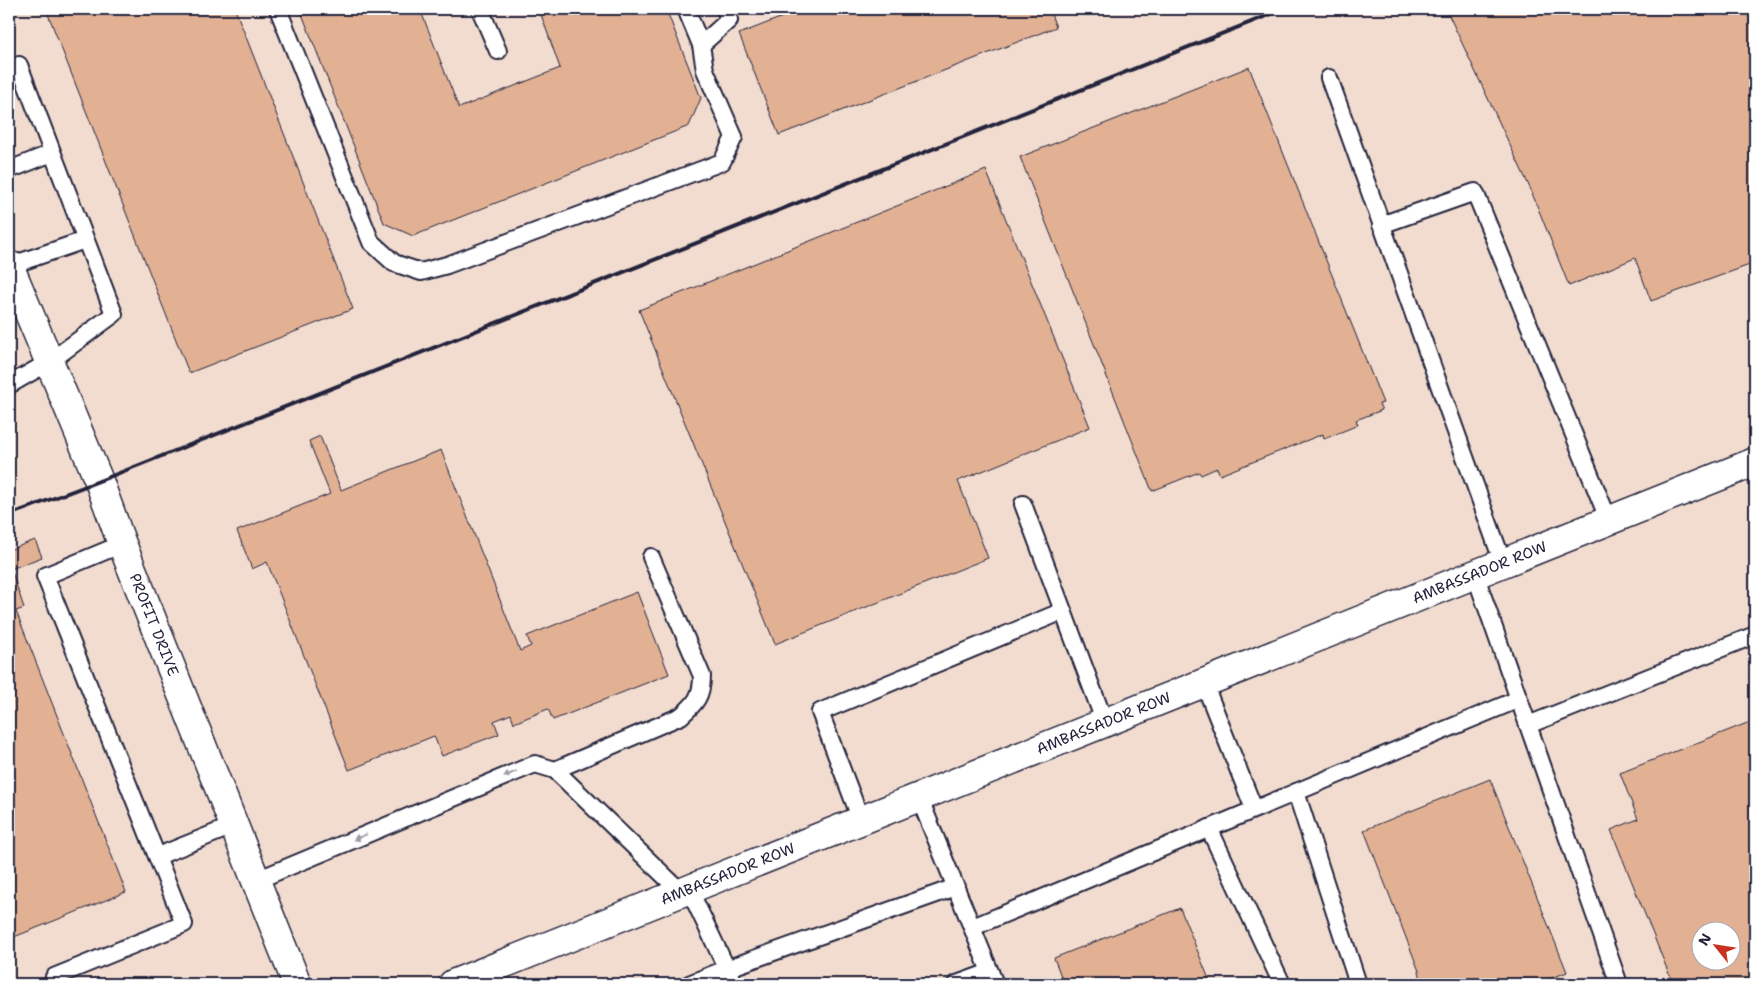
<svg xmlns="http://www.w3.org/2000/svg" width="1764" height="993" viewBox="0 0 1764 993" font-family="'Shantell Sans',sans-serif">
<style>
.built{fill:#f2dcd0;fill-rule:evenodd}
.building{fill:#e2b194;stroke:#22223b;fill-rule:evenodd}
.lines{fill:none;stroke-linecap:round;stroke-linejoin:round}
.service-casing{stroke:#22223b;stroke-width:20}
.minor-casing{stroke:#22223b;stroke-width:31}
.service{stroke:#fff;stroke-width:16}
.minor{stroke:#fff;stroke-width:28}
.rail{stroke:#22223b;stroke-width:4}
.oneway{fill:#9c9ca7}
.labels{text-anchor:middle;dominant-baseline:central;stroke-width:5;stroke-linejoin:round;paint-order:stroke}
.street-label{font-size:15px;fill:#22223b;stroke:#fff}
</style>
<rect width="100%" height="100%" fill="#f9efea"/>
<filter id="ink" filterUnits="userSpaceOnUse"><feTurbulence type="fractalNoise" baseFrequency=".02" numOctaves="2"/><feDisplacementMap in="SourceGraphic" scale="10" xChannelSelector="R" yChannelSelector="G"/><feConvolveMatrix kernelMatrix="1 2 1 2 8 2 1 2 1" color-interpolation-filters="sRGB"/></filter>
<g filter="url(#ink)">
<path class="built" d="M9,9H1755V984H9ZM1702,930H1732V960H1702Z"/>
<g class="building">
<path d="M46,9H235L353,309L189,373Z"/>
<path d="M300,9H420L459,108L560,68L539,9H666L701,98L689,126L413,236L384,223Z"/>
<path d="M803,9H1049L1056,27L779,135L739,34Z"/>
<path d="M1446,9H1749L1755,24V263L1651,301L1635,258L1569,286L1530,188Z"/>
<path d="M1249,67L1383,403L1379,404L1382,410L1356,420L1358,425L1324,439L1323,434L1220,475L1217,468L1201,475L1199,472L1152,491L1020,157Z"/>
<path d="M986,170L1090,427L958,481L988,558L775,644L639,310Z"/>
<path d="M320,436L341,490L441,450L520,651L531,646L527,636L637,592L669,674L553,720L548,709L514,723L511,714L494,721L499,734L442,756L434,736L349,770L267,562L252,569L237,531L330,494L309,441Z"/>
<path d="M35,540L42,557L11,569L24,608L16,611L126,892L9,939V550Z"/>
<path d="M1755,720V984H1673L1611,830L1638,819L1620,773ZM1702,930H1732V960H1702Z"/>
<path d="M1490,779L1567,972L1547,980L1549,984H1422L1419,971L1364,830Z"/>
<path d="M1180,908L1211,984H1064L1054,958Z"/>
</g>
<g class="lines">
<defs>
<g id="service">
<path d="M278,9L371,242L394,263L421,272L447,265L722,162L734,137L705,70L701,45L729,20L725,9"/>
<path d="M480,9L498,51"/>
<path d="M686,9L701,45"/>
<path d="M9,68L19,65L114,314L49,362L9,385"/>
<path d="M1329,78L1503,563"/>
<path d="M9,170L52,153"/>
<path d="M1381,225L1475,192L1609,521"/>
<path d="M9,266L85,240"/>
<path d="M1023,504L1105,723"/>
<path d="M1475,574L1619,984"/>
<path d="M1204,683L1254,809"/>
<path d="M1528,725L1755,635"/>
<path d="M555,770L681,716C696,703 702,696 702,676L651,557"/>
<path d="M1296,792L1358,984"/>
<path d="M919,797L995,984"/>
<path d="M861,820L820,712L1063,611"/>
<path d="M1209,828L1282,984"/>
<path d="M158,856L235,825"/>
<path d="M257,880L535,764L555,770L681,892"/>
<path d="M689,889L734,984"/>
<path d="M973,927L1519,699"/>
<path d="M54,977L184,924L45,576L122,544"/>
<path d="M689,984L726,969L956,887"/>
<path d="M957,984L990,972"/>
</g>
<g id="minor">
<path id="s1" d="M9,265L99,481L122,544L297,984"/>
<path id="s2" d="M453,984L1755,462"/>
</g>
</defs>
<use href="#service" class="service-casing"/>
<use href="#minor" class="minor-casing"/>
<use href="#service" class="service"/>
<use href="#minor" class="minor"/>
<path class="rail" d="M9,515L99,481L1284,9"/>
</g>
<defs><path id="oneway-solid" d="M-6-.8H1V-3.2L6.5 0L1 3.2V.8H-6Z" transform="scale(1.25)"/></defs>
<g class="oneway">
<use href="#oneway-solid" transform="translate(510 774) rotate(157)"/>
<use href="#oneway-solid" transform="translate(360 837) rotate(157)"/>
</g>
</g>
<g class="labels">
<g class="street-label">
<text stroke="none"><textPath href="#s2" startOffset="1106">AMBASSADOR ROW</textPath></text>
<text stroke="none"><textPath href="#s1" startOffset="388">PROFIT DRIVE</textPath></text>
<text stroke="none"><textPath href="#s2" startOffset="701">AMBASSADOR ROW</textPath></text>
<text stroke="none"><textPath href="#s2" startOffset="296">AMBASSADOR ROW</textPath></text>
</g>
</g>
<rect width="1764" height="993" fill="none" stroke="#fff" stroke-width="30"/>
<rect x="15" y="15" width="1734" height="963" fill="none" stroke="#22223b" stroke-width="2" filter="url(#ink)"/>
<g transform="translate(1716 946) rotate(300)"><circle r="24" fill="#ffffff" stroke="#a7a7b1"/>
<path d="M0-4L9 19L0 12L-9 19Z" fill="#c8321e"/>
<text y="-8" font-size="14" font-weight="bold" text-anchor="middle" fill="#22223b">N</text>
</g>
</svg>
